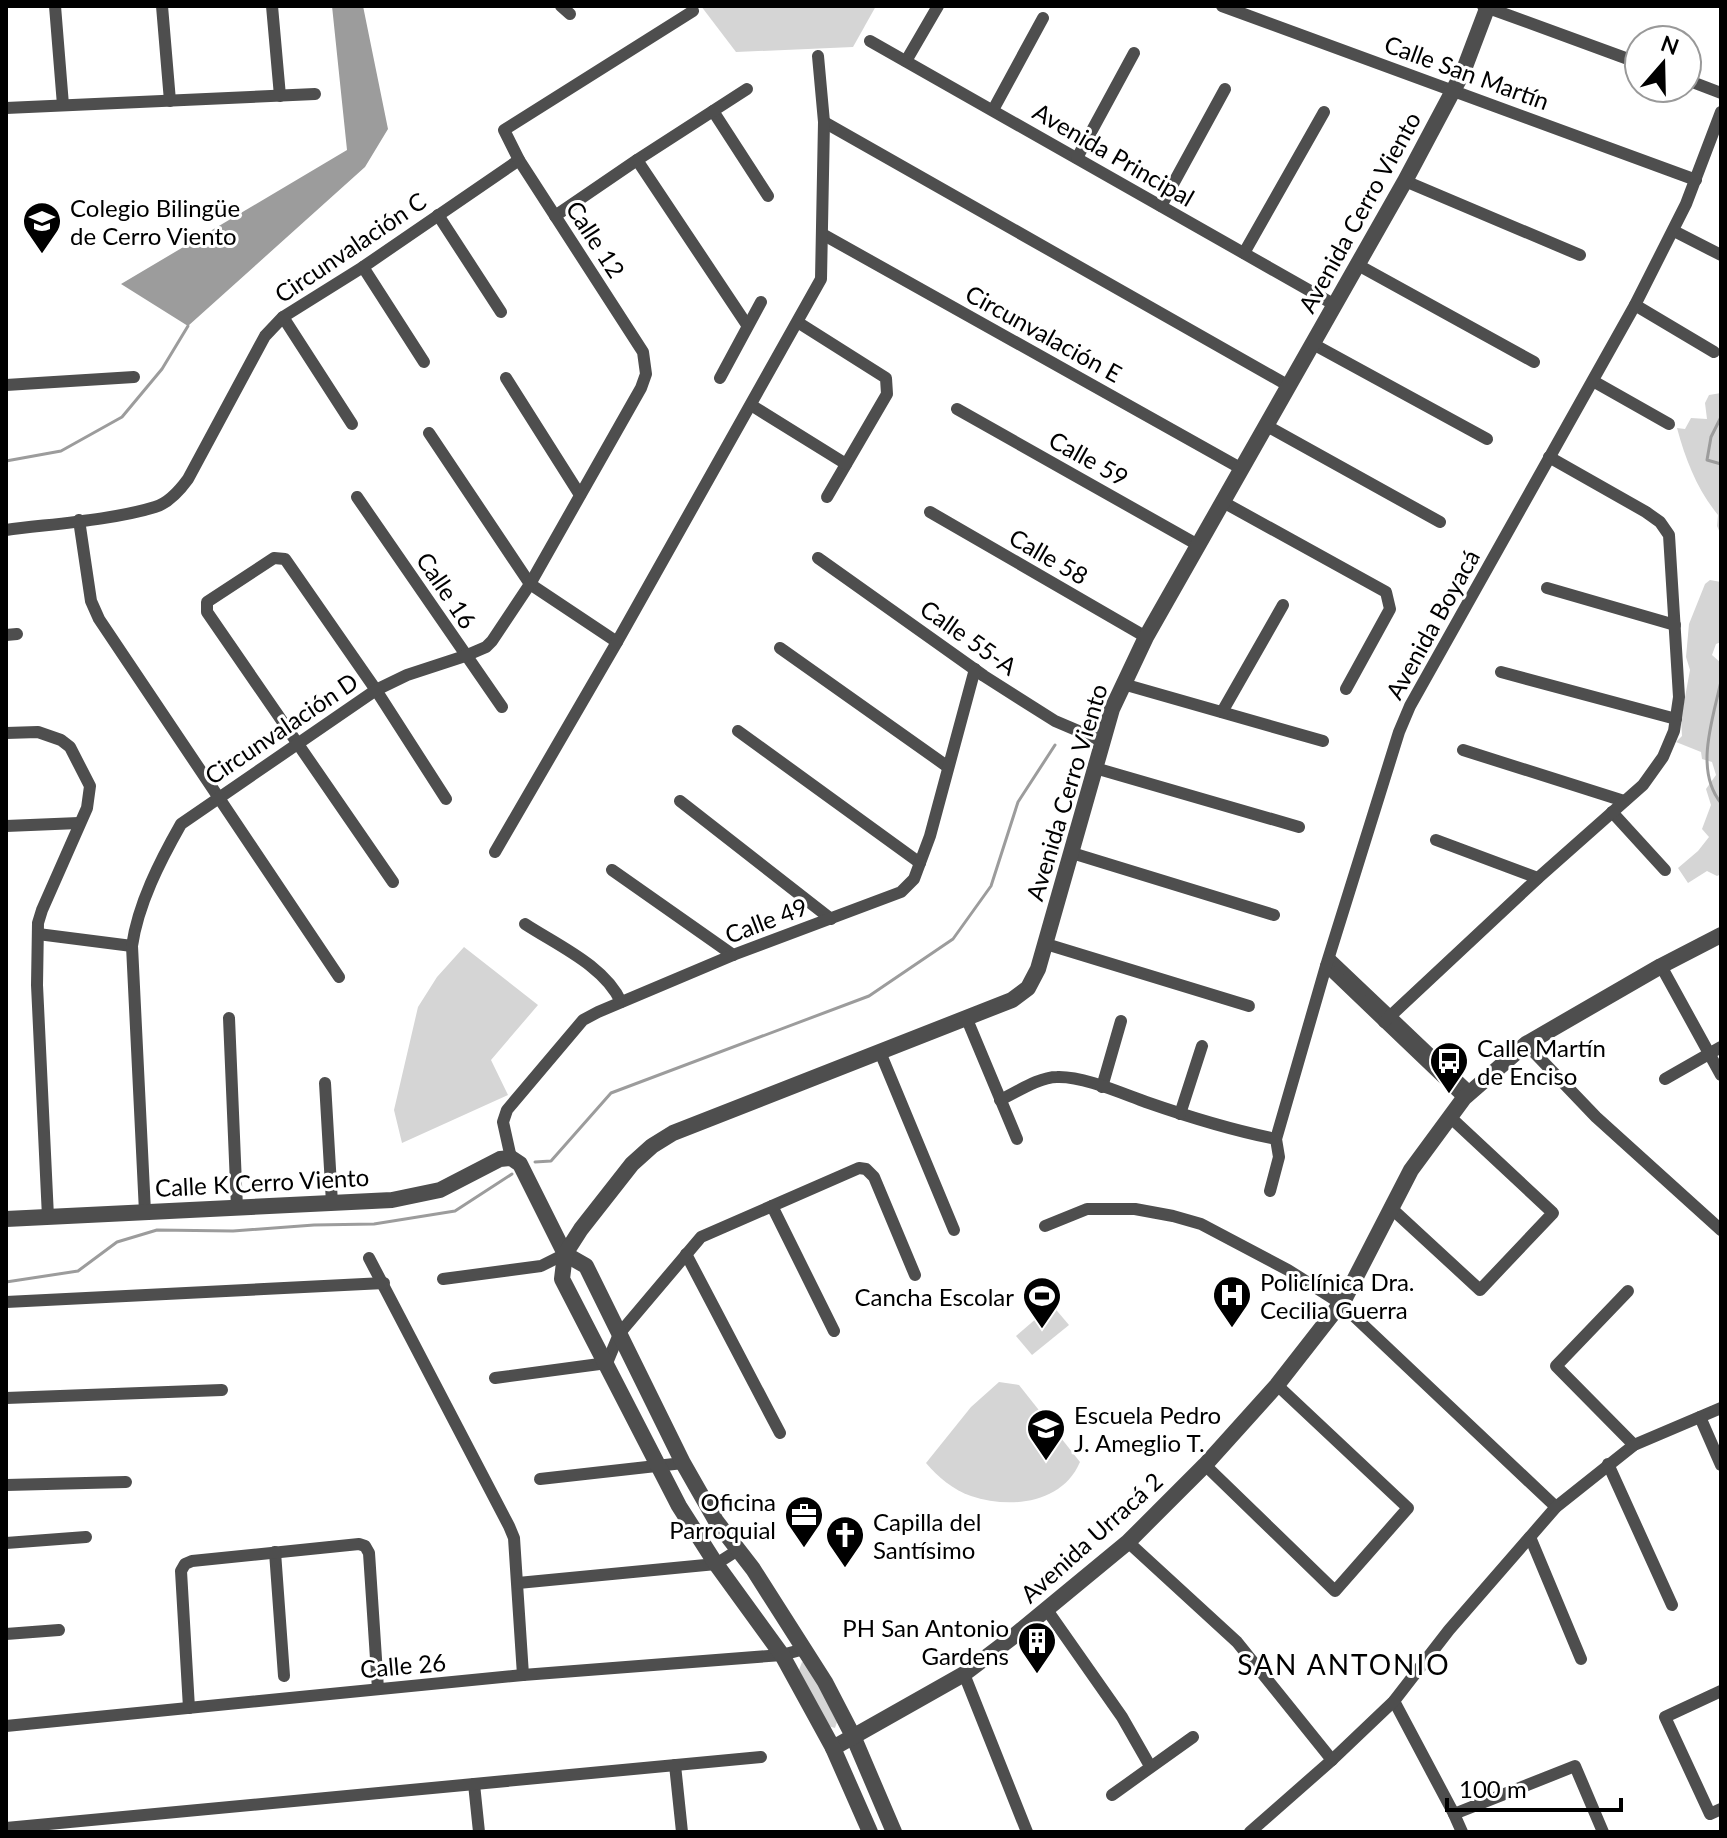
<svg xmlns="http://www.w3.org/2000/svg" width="1727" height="1838" viewBox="0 0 1727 1838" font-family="Lato,sans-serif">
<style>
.green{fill:#d5d5d5}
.water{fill:#9c9c9c}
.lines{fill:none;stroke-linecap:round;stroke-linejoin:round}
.stream{stroke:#9c9c9c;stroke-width:3}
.minor{stroke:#4e4e4e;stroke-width:12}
.tertiary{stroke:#4e4e4e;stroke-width:16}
.labels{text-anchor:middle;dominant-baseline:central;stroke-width:6;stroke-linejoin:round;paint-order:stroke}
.street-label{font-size:24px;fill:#000;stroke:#fff}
.poi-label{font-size:24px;fill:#000;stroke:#fff;text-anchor:start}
.quarter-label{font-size:28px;letter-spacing:2px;fill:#000;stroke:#fff}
</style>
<rect width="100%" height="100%" fill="#fff"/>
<g class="green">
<path d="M701,6H876L853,47L736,52Z"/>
<path d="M1721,393V535L1717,526L1718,515C1697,489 1686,461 1677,428L1685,429L1691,418L1707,419L1705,403L1709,395Z"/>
<path d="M1710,580L1721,582V642L1716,644L1712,655L1721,663V874L1717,876L1707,871L1688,883L1678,868L1698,851L1709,837L1702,829L1711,805L1706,789L1716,775L1712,762L1702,759L1701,752L1676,742L1682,736L1681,719L1690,670L1686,657L1689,624L1705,584Z"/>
<path d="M464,947L538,1005L491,1060L508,1095L402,1143L394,1110L418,1007L437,977Z"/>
<path d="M1052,1305L1069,1325L1032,1355L1016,1336Z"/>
<path d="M999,1382L1019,1385L1080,1462C1062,1504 1010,1509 971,1496C953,1490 938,1477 926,1463L971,1407Z"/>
<path d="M802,1662L807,1663L837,1722L835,1728L828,1726L799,1670Z"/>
</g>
<path class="water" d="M332,6H363L388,129L365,167L188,326L121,284L347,150Z"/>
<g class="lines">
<g class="stream">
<path d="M1721,417L1711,437L1707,460L1721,464"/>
<path d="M6,461L61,451L122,417L162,369L188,326"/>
<path d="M1721,681C1713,719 1694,770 1721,803"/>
<path d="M535,1162L551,1161L611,1093L869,996L953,939L991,886L1018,802L1055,745"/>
<path d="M6,1282L78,1271L117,1242L157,1230L233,1231L314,1225L374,1224L455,1211L512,1174"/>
</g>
<g class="minor">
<path d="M55,6L63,105"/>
<path d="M162,6L170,101"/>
<path d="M272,6L280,96"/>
<path d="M561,6L570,14"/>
<path d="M1222,6L1696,180"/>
<path d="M1483,6L1639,63"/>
<path d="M870,41L1335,305"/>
<path d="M906,61L938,6"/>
<path d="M1687,80L1721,93"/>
<path d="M6,108L315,94"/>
<path d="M993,110L1043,18"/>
<path d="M713,111L768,196"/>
<path d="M824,122L1289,386"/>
<path d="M1077,158L1134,53"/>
<path d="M637,160L747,325"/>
<path d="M1405,181L1580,255"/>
<path d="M1161,206L1225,89"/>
<path d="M438,215L501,312"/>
<path d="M555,216L637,160L747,89"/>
<path d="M1674,231L1721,255"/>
<path d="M824,235L1242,469"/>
<path d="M1244,253L1324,112"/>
<path d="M1358,265L1534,362"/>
<path d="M363,267L424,362"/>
<path d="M1635,305L1714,352"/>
<path d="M283,317L352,424"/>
<path d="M799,323L886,378L887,394L827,497"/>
<path d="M1313,344L1487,439"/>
<path d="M506,378L580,495"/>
<path d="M720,378L761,302"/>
<path d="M1593,381L1669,424"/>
<path d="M6,385L134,377"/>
<path d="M751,405L846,464"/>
<path d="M957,409L1198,545"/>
<path d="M1267,426L1440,522"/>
<path d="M429,433L530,584L617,642"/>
<path d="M357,497L502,707"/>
<path d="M1223,502L1386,592L1390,609L1346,689"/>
<path d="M930,512L1146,637"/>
<path d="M79,520L91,601L99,619L339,977"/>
<path d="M6,530C51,524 113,520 155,507C169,503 180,490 188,479L265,336L283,317L363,267L519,160"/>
<path d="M818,558L984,676L1055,721L1102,741"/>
<path d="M1547,588L1675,625"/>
<path d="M6,635L17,634"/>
<path d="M780,648L948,767"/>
<path d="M1501,672L1676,719"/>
<path d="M1123,684L1323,741"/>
<path d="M1222,712L1283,605"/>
<path d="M738,731L920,863"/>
<path d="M6,733L38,732L61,740L70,747L90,786L87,808L42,910L38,923L37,985L48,1217"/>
<path d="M1463,750L1624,801"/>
<path d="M1095,768L1299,827"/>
<path d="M680,801L831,919"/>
<path d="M1612,812L1665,870"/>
<path d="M6,826L79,823"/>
<path d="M1436,840L1538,878"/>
<path d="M495,852L617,642L821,279L824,122L818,56"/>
<path d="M1072,853L1274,915"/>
<path d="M612,870L733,955"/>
<path d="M393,882L207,612V602L274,558L285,559L376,690L446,799"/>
<path d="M525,924C557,945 605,966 621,1002"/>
<path d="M38,934L132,946"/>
<path d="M1046,944L1249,1006"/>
<path d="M1329,958L1470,1092"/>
<path d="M1326,966L1464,1098"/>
<path d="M1661,966L1721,1075"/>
<path d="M966,1017L1017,1139"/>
<path d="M229,1018L237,1208"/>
<path d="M1384,1022L1538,878L1643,785L1663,757L1674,731L1679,697L1669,535L1660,522L1646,512L1549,457"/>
<path d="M1526,1044L1596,1117L1721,1230"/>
<path d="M880,1052L954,1230"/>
<path d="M1665,1079L1721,1047"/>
<path d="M325,1083L332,1203"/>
<path d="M1102,1087L1121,1021"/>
<path d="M1000,1100C1017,1092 1039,1077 1057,1077C1083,1076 1121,1093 1146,1102C1189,1117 1231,1130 1276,1139"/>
<path d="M1180,1114L1202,1046"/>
<path d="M511,1158L503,1122L507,1110L583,1020L598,1012L733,955L901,892L914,879L930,836L975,669"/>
<path d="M1270,1191L1279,1157L1276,1139L1326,966L1399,732L1410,706L1635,305L1686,204L1721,112"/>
<path d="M772,1206L834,1331"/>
<path d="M1391,1208L1480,1290L1553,1213L1449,1116"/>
<path d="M145,1212L132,946C138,904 160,861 181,824L376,690L407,675L465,656L486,647L492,641L530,584L641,388L646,374L643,352L519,160L504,130L693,11"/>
<path d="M1045,1226L1087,1209H1135L1173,1216L1201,1224L1288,1270L1340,1303L1556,1507"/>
<path d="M686,1254L780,1433"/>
<path d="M369,1258L509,1526L514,1538L523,1675"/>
<path d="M443,1279L541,1266L565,1254"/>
<path d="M1628,1291L1556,1366L1634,1445"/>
<path d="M6,1302L384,1283"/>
<path d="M495,1378L607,1363L619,1334L701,1237L859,1168L866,1169L874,1177L915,1275"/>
<path d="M6,1398L222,1390"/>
<path d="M1700,1417L1721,1465"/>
<path d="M1608,1464L1672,1605"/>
<path d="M1205,1465L1335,1591L1408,1508L1277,1385"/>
<path d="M540,1479L683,1463"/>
<path d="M6,1485L126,1482"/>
<path d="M1530,1537L1581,1659"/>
<path d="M1128,1542L1237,1642L1332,1760"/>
<path d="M6,1543L86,1537"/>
<path d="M275,1552L284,1676"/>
<path d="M518,1583L716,1564L738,1550"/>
<path d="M1047,1610L1122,1717L1150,1766"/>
<path d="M6,1634L59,1630"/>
<path d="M964,1674L1027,1832"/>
<path d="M1721,1691L1665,1717L1710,1814L1721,1809"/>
<path d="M1394,1701L1454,1814L1462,1832"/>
<path d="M189,1708L181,1571L185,1564L192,1561L359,1544L365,1546L369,1553L378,1689"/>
<path d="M6,1726L523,1675L782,1655L804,1649"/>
<path d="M675,1765L682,1832"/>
<path d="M474,1784L479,1832"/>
<path d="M1112,1795L1193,1737"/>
<path d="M1454,1814L1575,1766L1603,1832"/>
<path d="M6,1828L761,1757"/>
<path d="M1250,1832L1332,1760L1394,1701L1449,1630L1556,1507L1634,1445L1721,1408"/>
</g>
<g class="tertiary">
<path d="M6,1219L392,1200L440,1190L500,1159L511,1158L520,1164L565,1254L586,1266L683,1463L716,1521L753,1569L825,1682L853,1736L894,1832"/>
<path d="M833,1748L964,1674L1014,1636L1128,1542L1205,1465L1277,1385L1345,1298L1411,1170L1464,1098L1526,1044L1661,966L1721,935"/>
<path d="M870,1832L833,1748L782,1655L716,1564L679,1506L562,1279L565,1254L581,1229L632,1164L652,1146L673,1133L1012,1000L1028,988L1038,969L1112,709L1146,637L1405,181L1463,72L1488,6"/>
</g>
</g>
<defs>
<symbol id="school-pin" viewBox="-11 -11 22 30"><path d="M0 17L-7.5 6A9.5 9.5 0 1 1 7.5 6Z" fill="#000" stroke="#fff"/><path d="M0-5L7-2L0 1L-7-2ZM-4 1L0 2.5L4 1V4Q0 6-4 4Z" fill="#fff"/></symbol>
<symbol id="bus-pin" viewBox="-11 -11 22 30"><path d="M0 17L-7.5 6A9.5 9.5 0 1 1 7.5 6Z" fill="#000" stroke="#fff"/><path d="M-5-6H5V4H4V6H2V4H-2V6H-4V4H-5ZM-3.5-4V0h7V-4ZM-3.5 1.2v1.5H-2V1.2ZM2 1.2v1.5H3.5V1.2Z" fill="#fff"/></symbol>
<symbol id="hospital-pin" viewBox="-11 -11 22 30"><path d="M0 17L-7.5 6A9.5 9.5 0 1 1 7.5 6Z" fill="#000" stroke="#fff"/><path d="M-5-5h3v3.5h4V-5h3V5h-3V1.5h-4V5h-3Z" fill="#fff"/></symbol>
<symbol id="stadium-pin" viewBox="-11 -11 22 30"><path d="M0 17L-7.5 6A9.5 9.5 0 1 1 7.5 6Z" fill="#000" stroke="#fff"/><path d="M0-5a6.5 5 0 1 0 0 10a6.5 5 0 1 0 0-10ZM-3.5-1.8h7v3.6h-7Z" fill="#fff"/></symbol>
<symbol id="office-pin" viewBox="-11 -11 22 30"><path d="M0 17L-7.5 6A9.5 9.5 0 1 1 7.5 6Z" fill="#000" stroke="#fff"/><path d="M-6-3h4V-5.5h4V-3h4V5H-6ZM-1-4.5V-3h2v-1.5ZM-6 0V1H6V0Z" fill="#fff"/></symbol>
<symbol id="church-pin" viewBox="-11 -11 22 30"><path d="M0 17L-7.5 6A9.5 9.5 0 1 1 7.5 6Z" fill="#000" stroke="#fff"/><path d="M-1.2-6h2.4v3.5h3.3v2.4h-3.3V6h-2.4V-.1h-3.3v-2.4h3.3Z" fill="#fff"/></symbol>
<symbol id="building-pin" viewBox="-11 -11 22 30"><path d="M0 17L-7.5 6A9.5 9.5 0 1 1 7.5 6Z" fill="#000" stroke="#fff"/><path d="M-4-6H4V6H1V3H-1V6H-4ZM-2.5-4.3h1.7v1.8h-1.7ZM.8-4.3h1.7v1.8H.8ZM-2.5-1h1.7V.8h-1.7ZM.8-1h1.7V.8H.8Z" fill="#fff"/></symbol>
</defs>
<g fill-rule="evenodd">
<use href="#school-pin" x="20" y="199" width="44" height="60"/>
<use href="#bus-pin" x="1427" y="1039" width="44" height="60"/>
<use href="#hospital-pin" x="1210" y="1273" width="44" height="60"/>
<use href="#stadium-pin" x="1020" y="1274" width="44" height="60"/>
<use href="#school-pin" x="1024" y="1406" width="44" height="60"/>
<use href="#office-pin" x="782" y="1493" width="44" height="60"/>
<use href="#church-pin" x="823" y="1513" width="44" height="60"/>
<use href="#building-pin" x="1015" y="1619" width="44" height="60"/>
</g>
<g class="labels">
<g class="street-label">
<text transform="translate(1467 72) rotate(20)">Calle San Martín</text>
<text transform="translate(1114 154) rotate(30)">Avenida Principal</text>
<text transform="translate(1359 212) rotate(-61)">Avenida Cerro Viento</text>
<text transform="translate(596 239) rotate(57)">Calle 12</text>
<text transform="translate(350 247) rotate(-34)">Circunvalación C</text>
<text transform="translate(1044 333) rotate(29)">Circunvalación E</text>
<text transform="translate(1089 458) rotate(29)">Calle 59</text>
<text transform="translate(1049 556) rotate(30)">Calle 58</text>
<text transform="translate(447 590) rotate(56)">Calle 16</text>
<text transform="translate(1432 624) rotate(-61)">Avenida Boyacá</text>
<text transform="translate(969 637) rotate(35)">Calle 55-A</text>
<text transform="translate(281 728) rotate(-34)">Circunvalación D</text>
<text transform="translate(1066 792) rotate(-73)">Avenida Cerro Viento</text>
<text transform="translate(766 920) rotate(-21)">Calle 49</text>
<text transform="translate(262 1182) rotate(-3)">Calle K Cerro Viento</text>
<text transform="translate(1091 1537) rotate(-42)">Avenida Urracá 2</text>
<text transform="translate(403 1665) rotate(-5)">Calle 26</text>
</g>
<g class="poi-label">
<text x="70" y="207">Colegio Bilingüe<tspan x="70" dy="28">de Cerro Viento</tspan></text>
<text x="1477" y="1047">Calle Martín<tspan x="1477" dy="28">de Enciso</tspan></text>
<text x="1260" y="1281">Policlínica Dra.<tspan x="1260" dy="28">Cecilia Guerra</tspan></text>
<text x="1014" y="1296" text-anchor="end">Cancha Escolar</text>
<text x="1074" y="1414">Escuela Pedro<tspan x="1074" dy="28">J. Ameglio T.</tspan></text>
<text x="776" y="1501" text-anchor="end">Oficina<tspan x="776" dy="28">Parroquial</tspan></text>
<text x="873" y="1521">Capilla del<tspan x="873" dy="28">Santísimo</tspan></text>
<text x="1009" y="1627" text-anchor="end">PH San Antonio<tspan x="1009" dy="28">Gardens</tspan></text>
</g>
<g class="quarter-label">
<text x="1344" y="1664">SAN ANTONIO</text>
</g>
</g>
<rect width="1727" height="1838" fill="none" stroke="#000000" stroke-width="16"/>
<g transform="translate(1663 64) rotate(20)"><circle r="38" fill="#ffffff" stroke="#999999" stroke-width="2"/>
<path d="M0-6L14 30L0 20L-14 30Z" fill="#000000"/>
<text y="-12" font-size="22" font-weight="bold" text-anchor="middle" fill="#000000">N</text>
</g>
<path d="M1447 1798v12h174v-12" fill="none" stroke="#000000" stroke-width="4"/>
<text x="1459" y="1798" font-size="24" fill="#000000" stroke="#ffffff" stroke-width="6" paint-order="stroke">100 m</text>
</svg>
